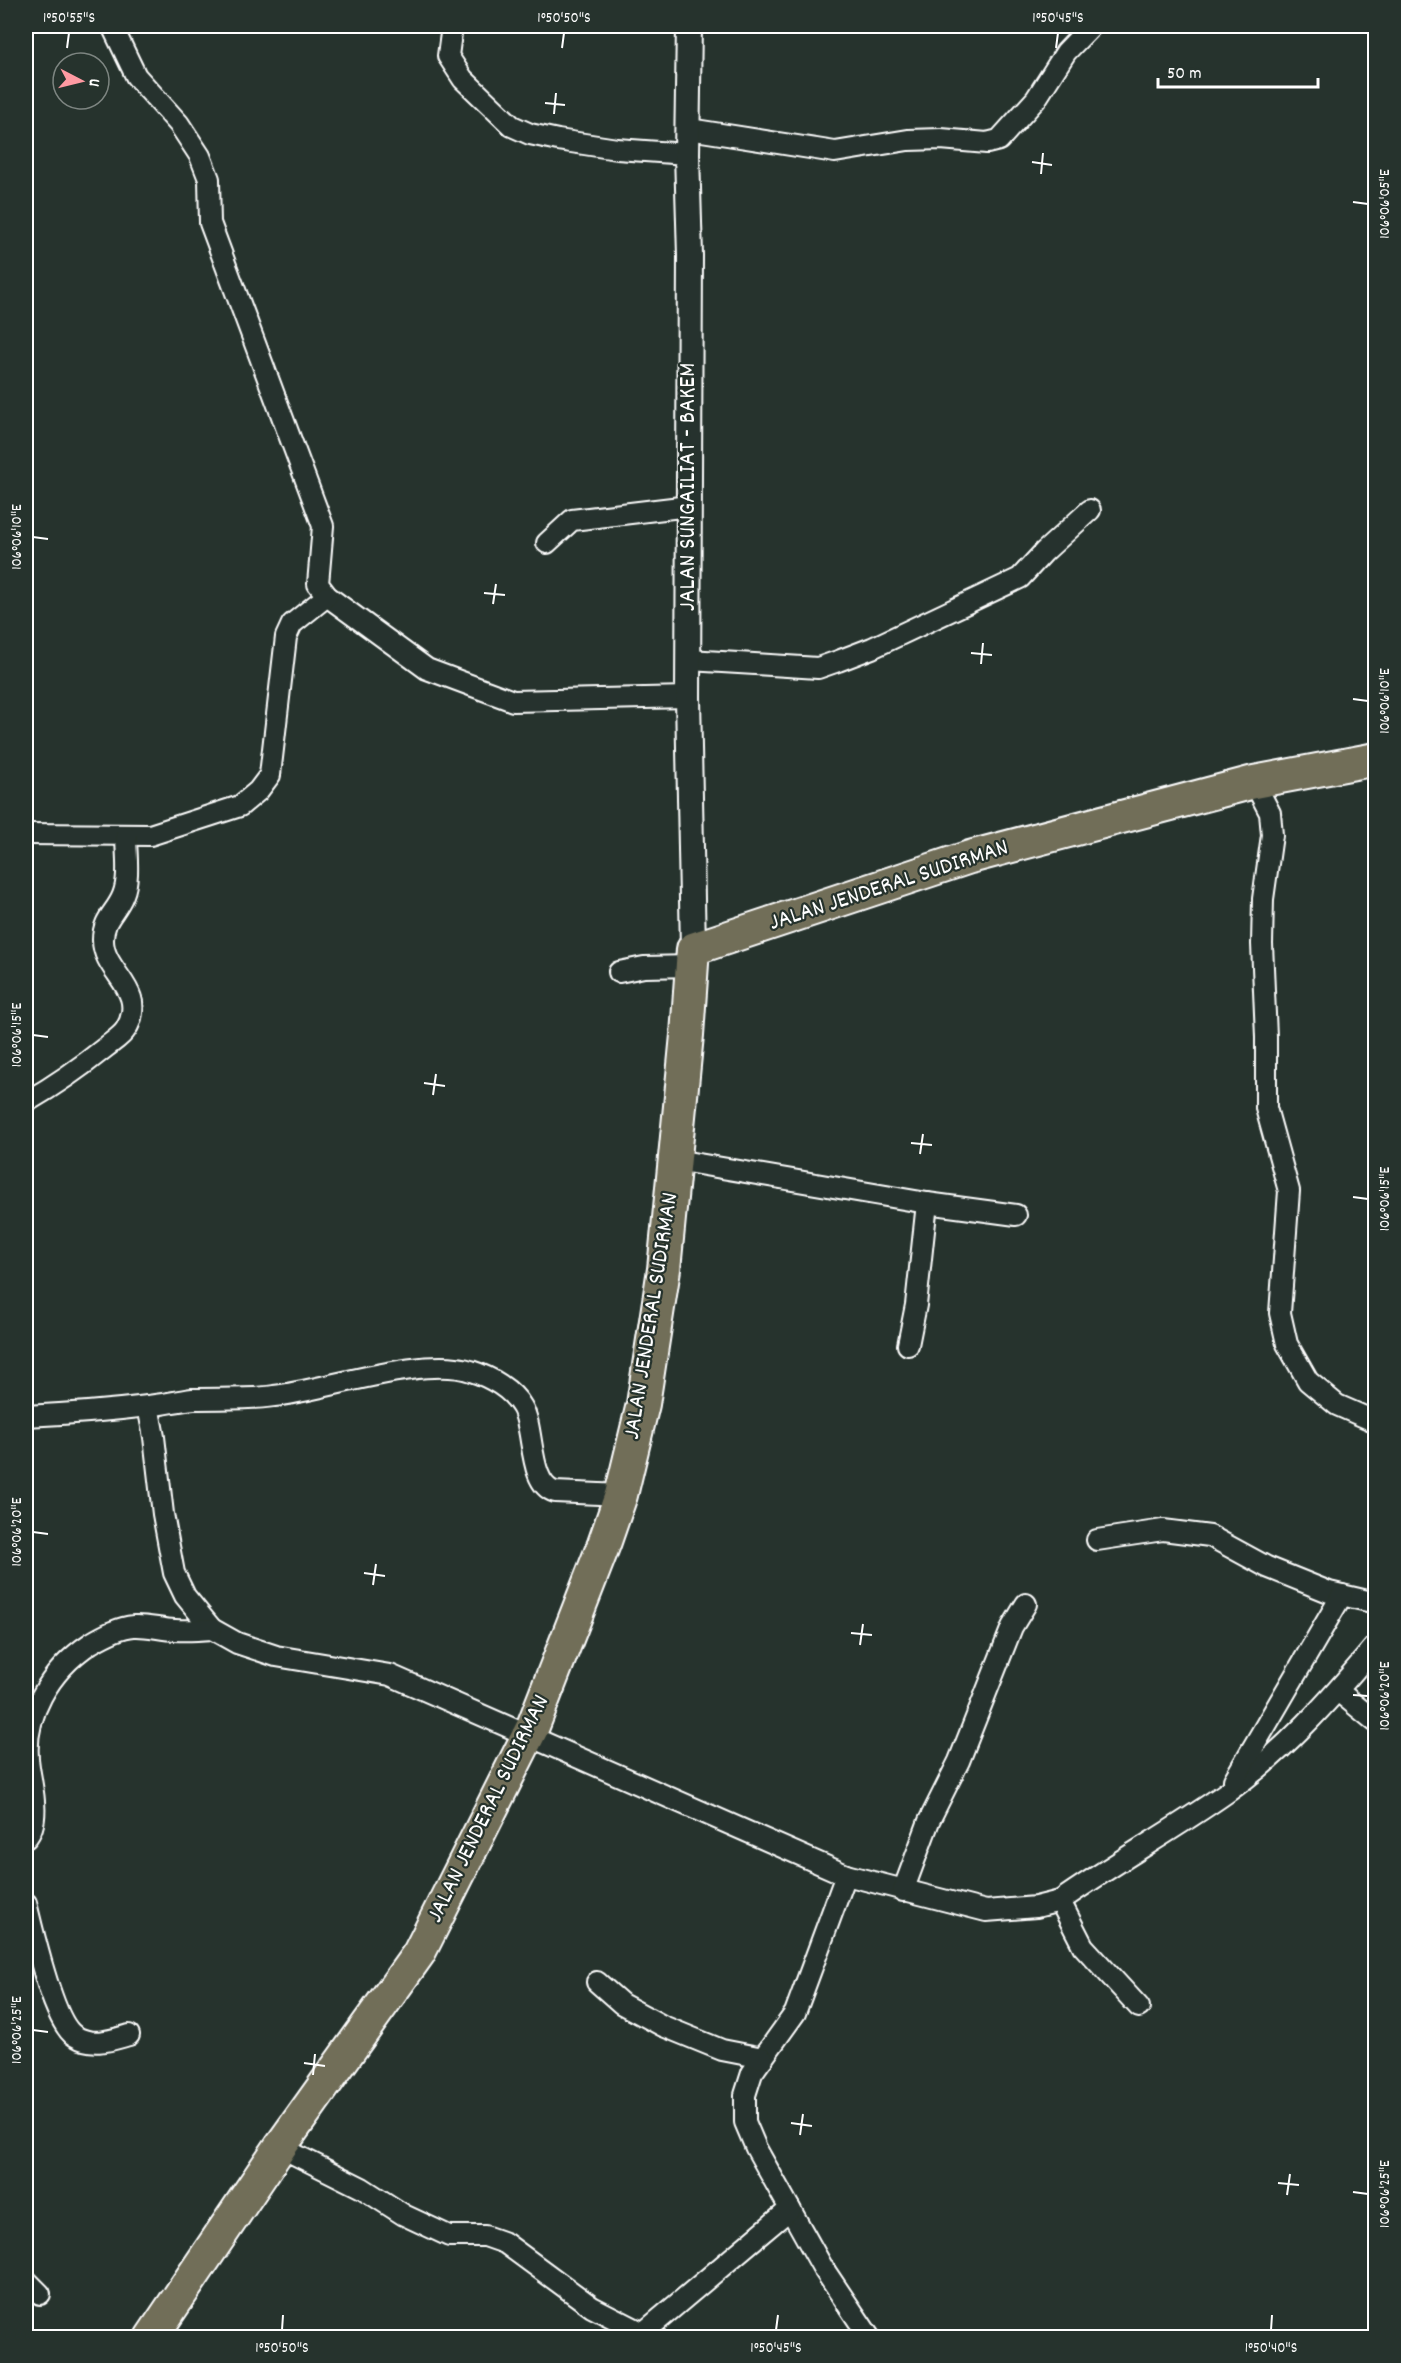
<svg xmlns="http://www.w3.org/2000/svg" width="1401" height="2363" viewBox="0 0 1401 2363" font-family="Dekko,sans-serif">
<style>
.lines{fill:none;stroke-linecap:round;stroke-linejoin:round}
.minor-casing{stroke:#fff;stroke-width:24}
.tertiary-casing{stroke:#fff;stroke-width:28}
.trunk-casing{stroke:#fff;stroke-width:36}
.minor{stroke:#26332d;stroke-width:20}
.tertiary{stroke:#26332d;stroke-width:24}
.trunk{stroke:#716e59;stroke-width:32}
.ticks{fill:none;stroke:#fff;stroke-width:2}
.labels{text-anchor:middle;dominant-baseline:central;stroke-width:4.5;stroke-linejoin:round;paint-order:stroke}
.street-label{font-size:24px;fill:#fff;stroke:#26332d}
.neatline{fill:none;stroke:#fff;stroke-width:2}
.ticks-label{font-size:15px;text-anchor:middle;fill:#fff}
</style>
<rect width="100%" height="100%" fill="#26332d"/>
<filter id="ink" filterUnits="userSpaceOnUse"><feTurbulence type="fractalNoise" baseFrequency=".0167" numOctaves="2"/><feDisplacementMap in="SourceGraphic" scale="12" xChannelSelector="R" yChannelSelector="G"/><feConvolveMatrix kernelMatrix="1 2 1 2 8 2 1 2 1" color-interpolation-filters="sRGB"/></filter>
<g filter="url(#ink)">
<g class="lines">
<defs>
<g id="minor">
<path d="M112,26L136,76L179,124L200,156L209,179L210,223L323,526L318,584L327,596L427,669L513,701L688,697"/>
<path d="M452,26L448,56L463,79L512,126L530,134L558,140L617,149L687,154"/>
<path d="M689,129L835,152L908,140L941,139L987,143L999,140L1036,99L1066,52L1091,26"/>
<path d="M547,543L572,520L689,506"/>
<path d="M689,660L818,668L838,661L872,648L1020,578L1044,552L1090,510"/>
<path d="M1254,782L1270,813L1272,835L1263,899L1262,944L1266,1037V1108L1289,1191L1280,1313L1287,1344L1308,1381L1337,1405L1376,1422"/>
<path d="M26,834L150,835L240,806L258,791L270,775L286,637L292,624L327,596"/>
<path d="M619,972L644,967L692,966"/>
<path d="M26,1102C54,1086 80,1068 106,1047C112,1042 122,1036 126,1029C132,1020 134,1007 131,998C125,978 103,963 103,940C103,918 116,913 123,895C130,878 126,853 126,835"/>
<path d="M675,1160L927,1203L1016,1215"/>
<path d="M908,1345L916,1305L927,1203"/>
<path d="M148,1406L154,1437L163,1514L174,1573L185,1596L212,1629L237,1643L276,1656L390,1675L846,1875L986,1911L1036,1907L1060,1901C1114,1863 1172,1831 1226,1793C1283,1753 1331,1699 1376,1645"/>
<path d="M26,1416C66,1414 107,1411 148,1406C163,1404 178,1401 193,1399C220,1398 247,1400 274,1396C325,1390 425,1355 471,1371C490,1377 512,1389 522,1407C535,1429 528,1484 555,1492L621,1495"/>
<path d="M1097,1540L1163,1530L1210,1536L1267,1567L1329,1592L1376,1603"/>
<path d="M1338,1691L1376,1722"/>
<path d="M1234,1780L1342,1595"/>
<path d="M26,1838C41,1822 32,1787 29,1767C21,1717 50,1670 91,1643C103,1636 119,1627 134,1626C147,1625 162,1630 175,1630C187,1631 200,1630 212,1629"/>
<path d="M846,1875L795,2013L752,2073L745,2095V2122L756,2148L823,2268L870,2338"/>
<path d="M903,1891L929,1821L959,1761L1012,1627L1026,1604"/>
<path d="M1060,1901L1083,1946L1139,2007"/>
<path d="M26,1903C33,1931 53,2023 75,2036C93,2047 111,2040 129,2035"/>
<path d="M597,1982L622,2004L663,2026L722,2050L763,2058"/>
<path d="M280,2147L362,2188L404,2215L449,2236H485L505,2243L592,2307L643,2333"/>
<path d="M26,2280L40,2294"/>
<path d="M641,2338L643,2333L790,2209"/>
</g>
<path id="tertiary" d="M689,26L687,154L690,256L688,697L693,949"/>
<path id="trunk" d="M151,2338L280,2147L419,1953L533,1726L604,1544L621,1495L643,1404L664,1269L687,1035L693,949L970,857L1254,782L1376,759"/>
</defs>
<use href="#minor" class="minor-casing"/>
<use href="#tertiary" class="tertiary-casing"/>
<use href="#trunk" class="trunk-casing"/>
<use href="#minor" class="minor"/>
<use href="#tertiary" class="tertiary"/>
<use href="#trunk" class="trunk"/>
</g>
</g>
<path class="ticks" d="M67,48L69,33M562,48L564,33M1056,48L1058,33M545,103L565,105M554,114L556,93M1032,162L1052,165M1041,174L1043,153M1353,202L1368,204M33,537L48,539M484,593L505,595M493,604L496,584M971,653L992,655M981,664L983,643M1353,699L1368,701M33,1035L48,1037M424,1083L445,1086M433,1095L436,1074M911,1143L932,1145M920,1154L923,1134M1353,1197L1368,1199M33,1532L48,1534M364,1573L385,1576M373,1585L376,1564M851,1633L872,1635M860,1645L863,1624M1353,1695L1368,1696M33,2030L48,2032M304,2063L325,2066M313,2075L315,2054M791,2123L812,2126M800,2135L803,2114M1278,2183L1299,2185M1353,2192L1368,2194M1287,2195L1290,2174M282,2330L283,2315M776,2330L778,2315M1271,2330L1272,2315"/>
<g class="labels">
<g class="street-label">
<text transform="translate(689 487) rotate(-90)">JALAN SUNGAILIAT - BAKEM</text>
<text transform="translate(889 886) rotate(-18)">JALAN JENDERAL SUDIRMAN</text>
<text transform="translate(652 1316) rotate(-81)">JALAN JENDERAL SUDIRMAN</text>
<text transform="translate(489 1809) rotate(-64)">JALAN JENDERAL SUDIRMAN</text>
</g>
</g>
<rect width="1401" height="2363" fill="none" stroke="#26332d" stroke-width="66"/>
<g transform="translate(81 81) rotate(97)"><circle r="28" fill="#26332d" stroke="#7d8581" stroke-width="1.5"/>
<path d="M0-4.5L10 22L0 15L-10 22Z" fill="#ff9aa2"/>
<text y="-9" font-size="16" font-weight="bold" text-anchor="middle" fill="#ffffff">U</text>
</g>
<path d="M1158 78v9h160v-9" fill="none" stroke="#ffffff" stroke-width="3"/>
<text x="1167" y="78" font-size="18" fill="#ffffff" stroke="#26332d" stroke-width="4.5" paint-order="stroke">50 m</text>
<rect x="33" y="33" width="1335" height="2297" class="neatline"/>
<g class="ticks-label">
<text x="69" y="22">1°50'55"S</text>
<text x="564" y="22">1°50'50"S</text>
<text x="1058" y="22">1°50'45"S</text>
<text transform="translate(1384 204) rotate(-90)" y="5">106°06'05"E</text>
<text transform="translate(16 537) rotate(-90)" y="5">106°06'10"E</text>
<text transform="translate(1384 701) rotate(-90)" y="5">106°06'10"E</text>
<text transform="translate(16 1035) rotate(-90)" y="5">106°06'15"E</text>
<text transform="translate(1384 1199) rotate(-90)" y="5">106°06'15"E</text>
<text transform="translate(16 1532) rotate(-90)" y="5">106°06'20"E</text>
<text transform="translate(1384 1696) rotate(-90)" y="5">106°06'20"E</text>
<text transform="translate(16 2030) rotate(-90)" y="5">106°06'25"E</text>
<text transform="translate(1384 2194) rotate(-90)" y="5">106°06'25"E</text>
<text x="282" y="2352">1°50'50"S</text>
<text x="776" y="2352">1°50'45"S</text>
<text x="1271" y="2352">1°50'40"S</text>
</g>
</svg>
